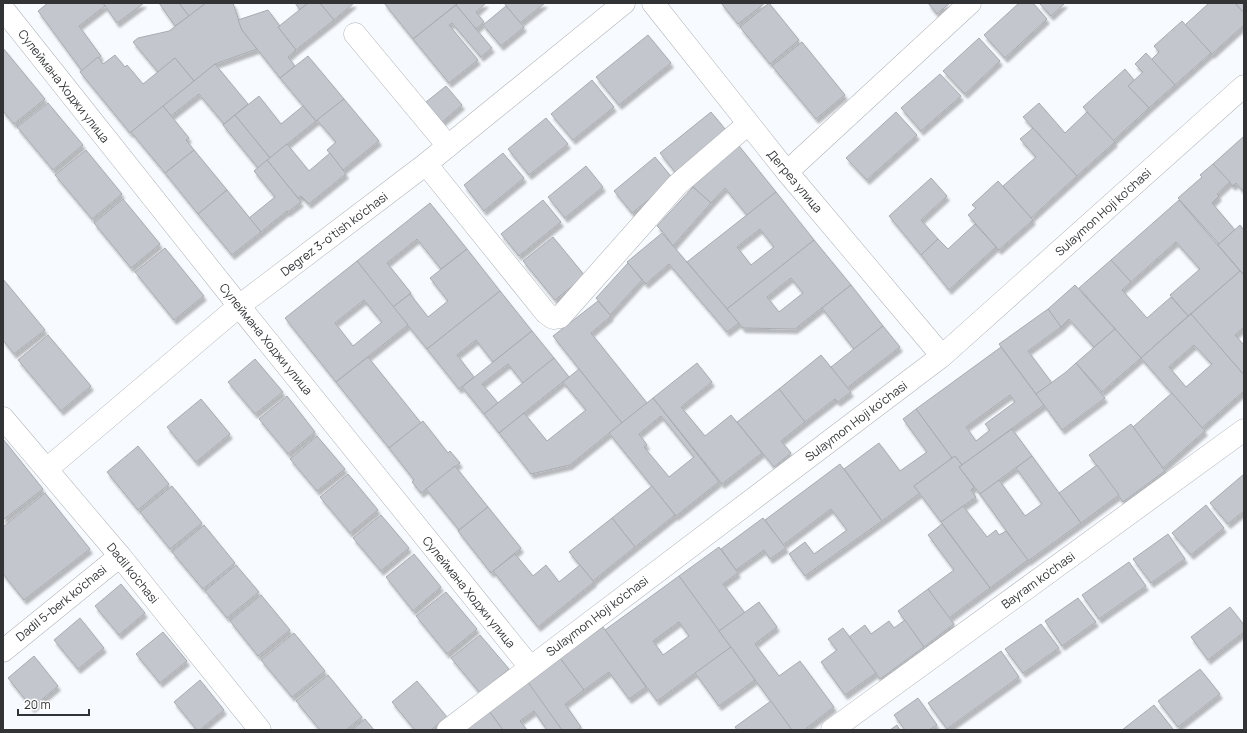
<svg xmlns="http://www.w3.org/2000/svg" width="1247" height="733" viewBox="0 0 1247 733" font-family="Manrope,sans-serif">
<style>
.building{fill:#c3c6cc;stroke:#a8acb1;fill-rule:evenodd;filter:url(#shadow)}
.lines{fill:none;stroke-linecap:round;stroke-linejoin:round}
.street-casing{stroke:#b0b3b8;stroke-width:23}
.secondary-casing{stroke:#b0b3b8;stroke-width:23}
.street{stroke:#fff;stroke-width:22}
.secondary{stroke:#fff;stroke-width:22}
.labels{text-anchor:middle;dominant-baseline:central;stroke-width:3;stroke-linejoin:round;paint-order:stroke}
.street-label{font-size:12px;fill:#313335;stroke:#fff}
</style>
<defs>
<filter id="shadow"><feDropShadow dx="2.5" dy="4.5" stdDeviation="1" flood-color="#0004"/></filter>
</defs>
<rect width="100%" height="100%" fill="#f7fafe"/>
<g class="building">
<path d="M48,3H103L105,6L79,26L101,56L82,71L38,11Z"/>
<path d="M103,3H144L117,23Z"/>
<path d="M159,3H179L189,16L175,26Z"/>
<path d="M179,3H206L189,16Z"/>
<path d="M206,3H233L242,30L257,49L215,64L194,81L175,58L158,72L133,42L138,38L169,31Z"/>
<path d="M295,3H308L300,10Z"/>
<path d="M308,3H320L334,20L296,50L278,27Z"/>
<path d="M320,3H354L334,20Z"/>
<path d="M384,3H458L413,39Z"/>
<path d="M458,3H486L476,12L484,22L476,29L456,5Z"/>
<path d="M504,3H545L520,23Z"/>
<path d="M721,3H765L738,24Z"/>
<path d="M769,3L799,40L770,64L740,27Z"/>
<path d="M928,3H950L937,14Z"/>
<path d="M1019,3H1033L1047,19L1005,58L984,35Z"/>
<path d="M1039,3H1065L1051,16Z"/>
<path d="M1209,3H1235L1244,13V25L1212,54L1185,25Z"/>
<path d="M1235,3H1244V13Z"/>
<path d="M456,5L492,48L481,57L452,23L449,25L478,60L449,83L413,39Z"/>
<path d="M506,6L524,27L501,46L483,25Z"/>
<path d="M268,10L280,26L278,27L296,50L288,57L295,66L280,78L242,30L238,20Z"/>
<path d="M1182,21L1211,53L1175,85L1151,60L1159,52L1154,46Z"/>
<path d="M648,35L671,63L619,105L596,77Z"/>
<path d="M979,38L1000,61L965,94L943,71Z"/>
<path d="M802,42L845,95L816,119L772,66Z"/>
<path d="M3,48L45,99L14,124L3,111Z"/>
<path d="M1146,53L1175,85L1149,108L1128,86L1143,72L1135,64Z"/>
<path d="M115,55L125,67L127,65L143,84L175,58L194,81L130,133L80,72L98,57L103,64Z"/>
<path d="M308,56L344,99L316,121L280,78Z"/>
<path d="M215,64L248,104L224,124L199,94L171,116L163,106Z"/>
<path d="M1125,69L1134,80L1128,86L1149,108L1113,141L1083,107Z"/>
<path d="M940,74L961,96L921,131L901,108Z"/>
<path d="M592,80L614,107L573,140L551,114Z"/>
<path d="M446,86L462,105L442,122L426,102Z"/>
<path d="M259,96L281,124L303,106L316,121L270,158L235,115Z"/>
<path d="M344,99L379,141L343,170L327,150L336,142L317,120Z"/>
<path d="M48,103L83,145L53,170L17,127Z"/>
<path d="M1039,103L1065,133L1087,112L1115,142L1077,176L1023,117Z"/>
<path d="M163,106L189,138L186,140L194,150L165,173L131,132Z"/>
<path d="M711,112L730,135L679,177L660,153Z"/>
<path d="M896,112L917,135L867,180L846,158Z"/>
<path d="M235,115L270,158L258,168L223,125Z"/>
<path d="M546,118L568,144L529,175L508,149Z"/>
<path d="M1033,128L1077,176L1031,218L1003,186L1036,157L1020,139Z"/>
<path d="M1243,137L1244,138V192L1236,183L1233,186L1213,164Z"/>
<path d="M735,141L776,192L747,215L725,188L711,203L691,185Z"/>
<path d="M287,144L309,171L330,153L346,174L309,204L301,196L298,198L267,160Z"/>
<path d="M86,150L122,194L92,219L55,175Z"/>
<path d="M194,150L227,190L198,214L165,173Z"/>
<path d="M503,153L524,178L484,211L464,185Z"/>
<path d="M655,157L674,180L632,213L614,191Z"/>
<path d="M267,160L301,202L288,212L287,211L261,232L249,218L275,197L254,171Z"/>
<path d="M1213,164L1230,182L1217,194L1219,196L1212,203L1235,230L1219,244L1178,198L1202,177L1200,175Z"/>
<path d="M586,166L603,187L565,218L548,197Z"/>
<path d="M931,178L947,196L921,220L938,239L921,255L889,216Z"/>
<path d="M998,181L1033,220L999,250L968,215L976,208L972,205Z"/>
<path d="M693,187L711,203L673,246L663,232L657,226Z"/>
<path d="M227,190L261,232L232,255L198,214Z"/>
<path d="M776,192L814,240L727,309L687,262ZM760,229L774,247L751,265L737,247Z"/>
<path d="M123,199L160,244L131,268L94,223Z"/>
<path d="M543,200L561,222L519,256L501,234Z"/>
<path d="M1179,200L1240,271L1188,316L1170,295L1200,269L1176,242L1131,282L1111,260Z"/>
<path d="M430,203L467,249L441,269L417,239L387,263L411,293L393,307L357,261Z"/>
<path d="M975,224L996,247L949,290L921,255L938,239L948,249Z"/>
<path d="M1240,225L1244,230V275L1218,245Z"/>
<path d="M662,233L739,323L727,332L669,264L646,284L627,262Z"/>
<path d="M553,237L585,276L555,300L523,261Z"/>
<path d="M814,240L851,285L795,329L743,328L727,309ZM791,278L803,293L779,312L767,297Z"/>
<path d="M165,248L204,296L174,320L135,272Z"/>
<path d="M467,249L500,291L427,349L393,307L410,294L428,317L448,301L430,278Z"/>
<path d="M1111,260L1131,282L1122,290L1147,318L1171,297L1188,316L1141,358L1079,288Z"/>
<path d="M357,261L408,325L336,382L285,318ZM364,300L382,322L353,346L335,323Z"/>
<path d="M628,263L642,280L610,315L596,298Z"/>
<path d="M1240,271L1244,275V327L1235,335L1244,345V375L1191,314Z"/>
<path d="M3,279L45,330L14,354L3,340Z"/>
<path d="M851,285L883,326L854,349L822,308Z"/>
<path d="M1075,285L1115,329L1094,347L1069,319L1061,327L1048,309Z"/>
<path d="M500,291L532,331L493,362L476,340L457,355L474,377L459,389L427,349Z"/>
<path d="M598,301L611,316L591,333L647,403L622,423L553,336Z"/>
<path d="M1048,309L1061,327L1028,351L1052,383L1036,394L999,344Z"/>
<path d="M1191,314L1244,375V391L1202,428L1141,358ZM1194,345L1212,364L1186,387L1169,367Z"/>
<path d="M883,326L900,347L847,388L831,367Z"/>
<path d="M1115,329L1141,358L1102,392L1076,363Z"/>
<path d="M532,331L554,358L523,383L508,364L482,384L498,403L484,414L462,387Z"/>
<path d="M48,335L91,386L61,411L18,360Z"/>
<path d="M1001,347L1044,405L962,465L955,456L952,458L916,409ZM1010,395L1015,402L985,424L990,430L976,441L966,427Z"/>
<path d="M821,355L851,392L838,402L835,399L805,422L779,389Z"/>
<path d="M368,357L421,423L389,448L336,382Z"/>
<path d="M554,358L569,377L499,433L484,414Z"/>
<path d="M255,359L283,392L255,414L228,382Z"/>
<path d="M697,363L712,382L681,407L705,436L731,415L762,453L722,484L653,398Z"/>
<path d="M1076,363L1105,398L1062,430L1036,394L1066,372Z"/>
<path d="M579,369L622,423L570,465L531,474L499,433L524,413L547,441L586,410L563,382Z"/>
<path d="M779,389L805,422L781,441L791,453L774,467L737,422Z"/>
<path d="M1172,393L1205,431L1163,468L1133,427Z"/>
<path d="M287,396L315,432L288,454L259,419Z"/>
<path d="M653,398L719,482L676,516L609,433ZM661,416L694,457L669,477L644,447L647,445L639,434Z"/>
<path d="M201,399L230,434L196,462L167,427Z"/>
<path d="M916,409L952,458L914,486L920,493L882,521L844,469L879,443L900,471L927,452L903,419Z"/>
<path d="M423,421L448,453L450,451L460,463L421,493L412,482L414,480L389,448Z"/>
<path d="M1131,424L1165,471L1123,502L1089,455Z"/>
<path d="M1012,429L1032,456L980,494L959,467Z"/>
<path d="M317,436L345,469L317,491L290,459Z"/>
<path d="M3,439L43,489L3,520Z"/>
<path d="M138,446L169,484L138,510L107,472Z"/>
<path d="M955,456L962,465L959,467L974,487L971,490L976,497L941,522L914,486Z"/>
<path d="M1032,456L1081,523L1028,561L980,494L999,480L1025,516L1042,504L1016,468Z"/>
<path d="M840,464L882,521L805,576L789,554L805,542L814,554L847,530L831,509L783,545L765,520Z"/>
<path d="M1097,465L1119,495L1081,523L1059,493Z"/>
<path d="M455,466L488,507L459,530L426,489Z"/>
<path d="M348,474L378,510L350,533L320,497Z"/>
<path d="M1244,474V511L1228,524L1210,503Z"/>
<path d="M172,486L202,523L170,549L140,512Z"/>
<path d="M652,486L675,515L635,547L612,518Z"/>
<path d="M45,493L90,549L24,600L3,574V527Z"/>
<path d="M1206,505L1224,528L1191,555L1172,533Z"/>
<path d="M963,506L987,537L996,530L999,535L1006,531L1028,560L990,588L941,522Z"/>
<path d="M488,507L521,548L491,573L458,531Z"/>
<path d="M381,515L409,548L381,571L353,538Z"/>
<path d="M612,518L635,547L593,581L569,552Z"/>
<path d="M763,518L786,548L770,559L764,550L736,570L721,549Z"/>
<path d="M942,524L990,588L949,618L928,589L954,570L928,535Z"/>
<path d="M204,525L235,563L203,589L172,552Z"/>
<path d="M1168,534L1185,559L1151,583L1133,559Z"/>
<path d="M719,547L738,573L723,584L745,613L719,631L679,576Z"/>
<path d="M414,554L441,587L413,611L386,577Z"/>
<path d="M515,554L533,576L546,565L559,582L580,565L594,582L538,627L493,571Z"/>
<path d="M1129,562L1146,586L1099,619L1082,595Z"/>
<path d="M236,565L259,592L227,618L205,591Z"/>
<path d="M679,576L731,647L657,701L605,630ZM679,622L689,636L663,655L653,641Z"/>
<path d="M121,584L145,613L119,635L95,606Z"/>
<path d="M928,589L954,624L924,647L898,611Z"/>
<path d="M446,592L477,629L447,654L416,616Z"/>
<path d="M261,595L290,630L258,656L230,621Z"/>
<path d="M1078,598L1096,622L1062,646L1045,621Z"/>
<path d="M759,602L777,627L755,644L779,676L800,661L834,707L804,730H792L719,631Z"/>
<path d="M1230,607L1244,625V632L1208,660L1191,637Z"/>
<path d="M80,618L104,648L78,669L54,640Z"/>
<path d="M905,620L924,647L880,679L849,637L865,625L871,634L889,621L894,628Z"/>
<path d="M1041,624L1059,648L1023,673L1005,649Z"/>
<path d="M603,627L646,687L629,699L609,672L584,690L560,658Z"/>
<path d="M843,628L876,673L845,695L821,662L837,650L828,639Z"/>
<path d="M163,632L187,661L160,683L136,654Z"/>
<path d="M294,633L325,671L292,697L261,660Z"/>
<path d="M480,635L509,669L480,693L451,658Z"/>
<path d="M731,647L755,680L719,706L695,673Z"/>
<path d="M1001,651L1019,677L947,729L928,703Z"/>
<path d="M34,656L58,686L32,708L8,678Z"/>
<path d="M560,658L584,690L565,704L581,727L577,730H562L527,682Z"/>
<path d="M1200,669L1220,694L1178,727L1158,701Z"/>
<path d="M328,675L362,717L346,730H320L296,701Z"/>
<path d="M525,678L562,730H547L534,711L520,721L527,730H503L486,707Z"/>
<path d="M200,680L224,710L200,730H197L174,702Z"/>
<path d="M417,681L447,717L431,730H415L392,702Z"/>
<path d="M918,698L937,725L929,730H905L894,715Z"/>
<path d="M771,701L792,730H737L735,727Z"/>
<path d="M1154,705L1173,729L1171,730H1122Z"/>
<path d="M486,707L503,730H454Z"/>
<path d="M365,719L374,730H352Z"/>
<path d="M897,725L900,730H890Z"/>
</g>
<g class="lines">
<defs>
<g id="street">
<path d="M653,3L787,172L942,356"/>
<path d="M4,10L239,306L530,667"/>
<path d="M355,34L448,146"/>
<path d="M426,164L546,313L553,318L560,317L677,185L748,124"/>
<path d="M787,172L970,3"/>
<path d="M47,469L239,306L426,164L624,3"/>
<path d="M3,651L120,556"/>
<path d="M448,730L942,356L1244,86"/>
<path d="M832,730L1244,430"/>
</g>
<path id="secondary" d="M3,418L120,556L260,730"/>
</defs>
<use href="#street" class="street-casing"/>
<use href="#secondary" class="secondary-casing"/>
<use href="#street" class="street"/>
<use href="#secondary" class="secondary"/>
</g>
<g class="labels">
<g class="street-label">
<text transform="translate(64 86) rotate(52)">Сулеймана Ходжи улица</text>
<text transform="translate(795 181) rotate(50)">Дегрез улица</text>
<text transform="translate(1103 212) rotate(-42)">Sulaymon Hoji ko'chasi</text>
<text transform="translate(334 234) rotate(-37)">Degrez 3-o'tish ko'chasi</text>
<text transform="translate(266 339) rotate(51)">Сулеймана Ходжи улица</text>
<text transform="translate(856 421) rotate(-37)">Sulaymon Hoji ko'chasi</text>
<text transform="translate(133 573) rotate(51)">Dadil ko'chasi</text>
<text transform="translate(1038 580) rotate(-36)">Bayram ko'chasi</text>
<text transform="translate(469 592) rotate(51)">Сулеймана Ходжи улица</text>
<text transform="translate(61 603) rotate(-39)">Dadil 5-berk ko'chasi</text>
<text transform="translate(597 616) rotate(-37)">Sulaymon Hoji ko'chasi</text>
</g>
</g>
<rect width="1247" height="733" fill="none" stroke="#313335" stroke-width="8"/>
<path d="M18 709v6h71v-6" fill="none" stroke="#313335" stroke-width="2"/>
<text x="24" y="709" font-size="12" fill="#313335" stroke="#ffffff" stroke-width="3" paint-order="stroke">20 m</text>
</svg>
